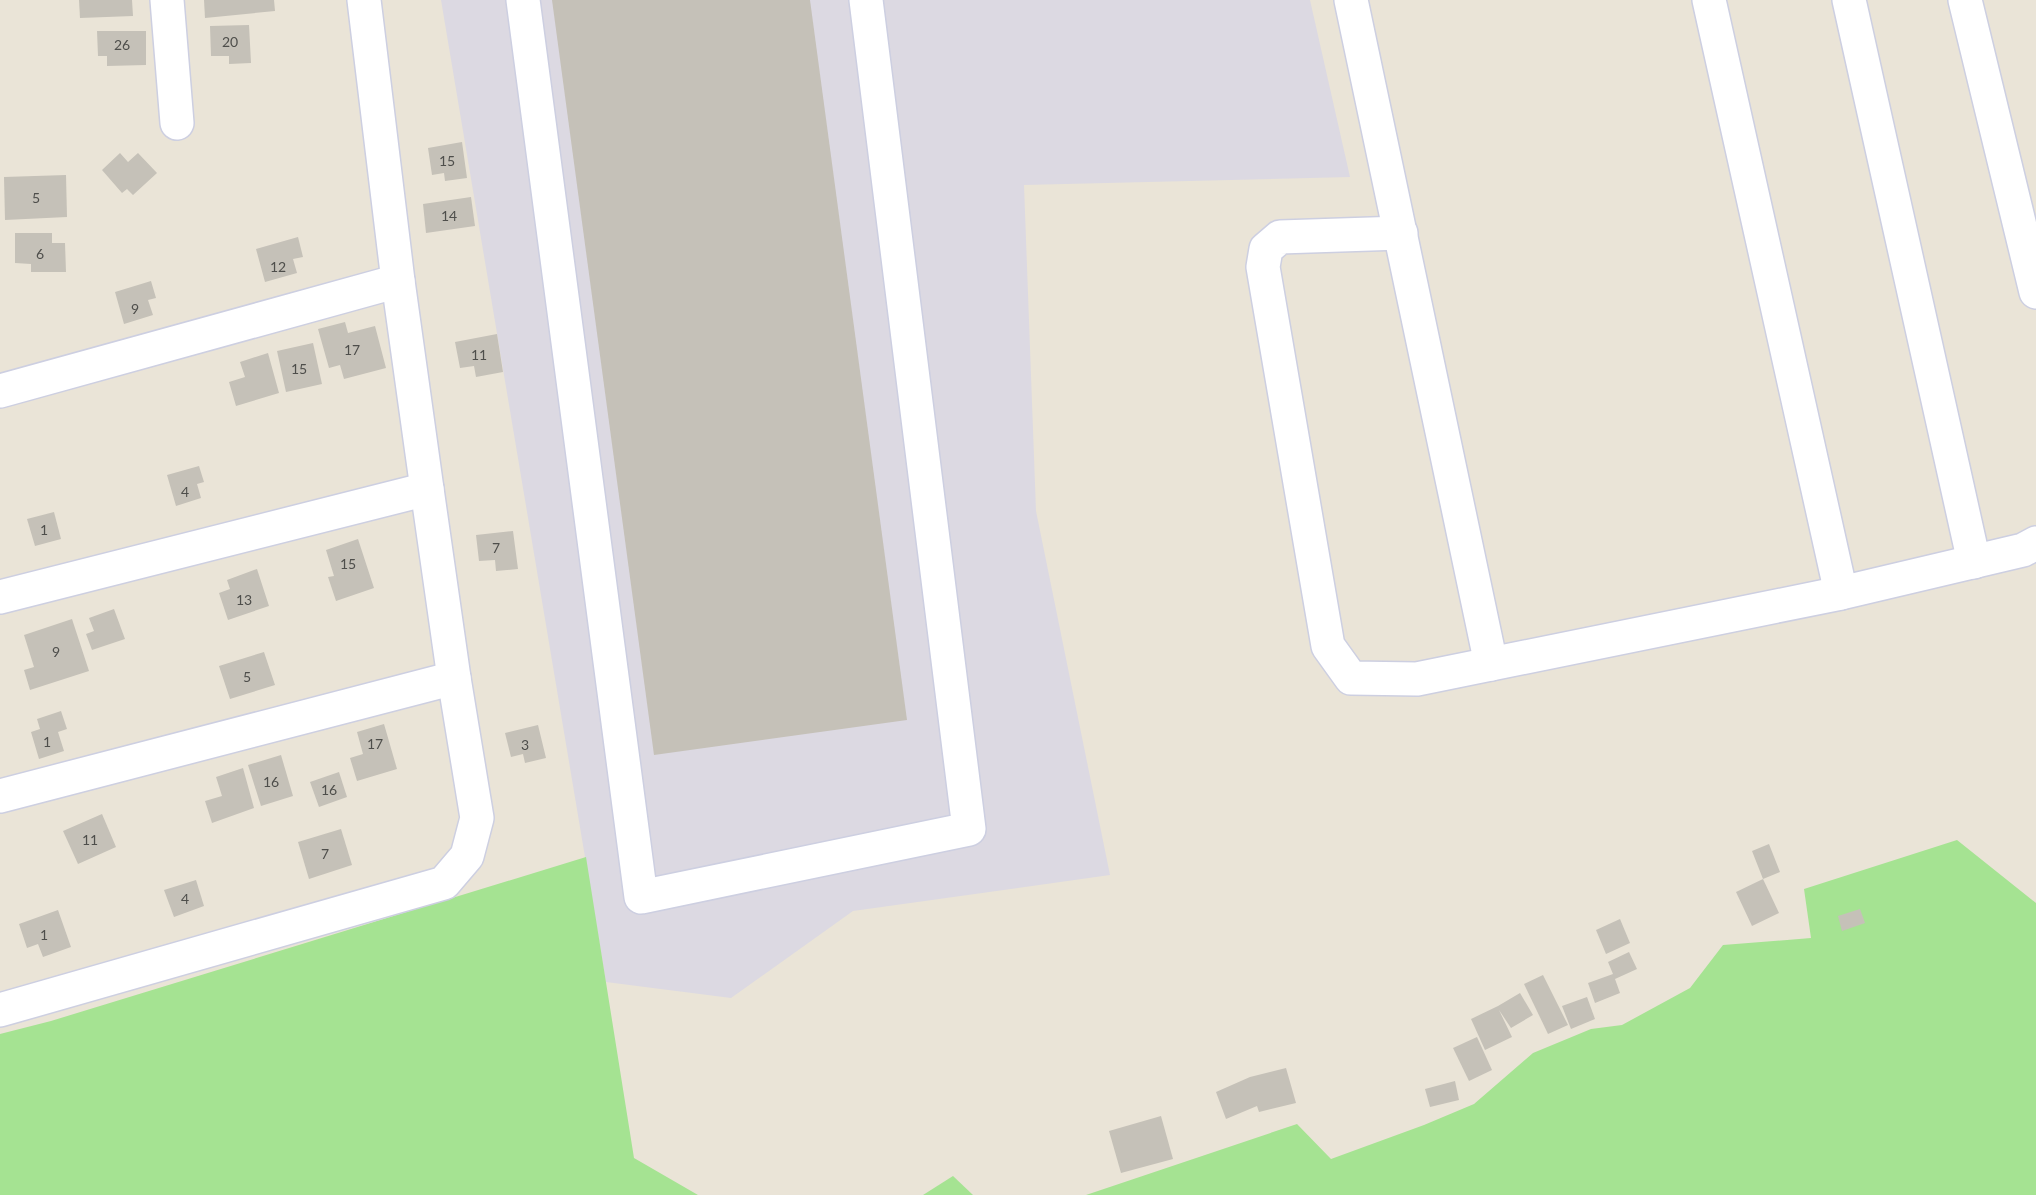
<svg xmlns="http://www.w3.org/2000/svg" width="2036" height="1195" viewBox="0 0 2036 1195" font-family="Lato,sans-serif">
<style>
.industrial{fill:#dcd9e2}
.green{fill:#a5e392}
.building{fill:#c5c1b8}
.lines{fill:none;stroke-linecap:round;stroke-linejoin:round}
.minor-casing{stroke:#cdcfe1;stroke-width:36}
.minor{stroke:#fff;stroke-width:33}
.labels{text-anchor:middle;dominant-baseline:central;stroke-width:4.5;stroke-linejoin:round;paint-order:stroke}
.number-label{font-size:14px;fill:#4e4e4b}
</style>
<rect width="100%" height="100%" fill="#eae4d7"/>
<path class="industrial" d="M441,0H1310L1350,177L1024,185L1036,511L1110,875L853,911L731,998L606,982Z"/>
<g class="green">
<path d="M1957,840L2036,903V1195H1086L1297,1124L1331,1159L1424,1125L1474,1104L1533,1053L1591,1029L1622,1025L1690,988L1723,945L1811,938L1804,889Z"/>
<path d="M586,857L634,1158L698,1195H0V1034L51,1021Z"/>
<path d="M953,1176L973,1195H923Z"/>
</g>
<g class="building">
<path d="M79,0H132L133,16L80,18Z"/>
<path d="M204,0H274L275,11L205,18Z"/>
<path d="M552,0H810L907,720L654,755Z"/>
<path d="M249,25L251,63L229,64V56H211L210,26Z"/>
<path d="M97,31H146V65L107,66V56H98Z"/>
<path d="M462,142L467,178L445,181L444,173L432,175L428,148Z"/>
<path d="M120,153L128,162L138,153L157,173L133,195L127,189L122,193L102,170Z"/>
<path d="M66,175L67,217L5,220L4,177Z"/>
<path d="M471,197L475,226L426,233L423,204Z"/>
<path d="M15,233H52V243H65L66,272H31V264L15,263Z"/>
<path d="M298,237L303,257L293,259L297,273L265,282L256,249Z"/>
<path d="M151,281L156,298L148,300L153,315L124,324L115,292Z"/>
<path d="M345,322L348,333L375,326L386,368L344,379L340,365L329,368L318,329Z"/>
<path d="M497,334L503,372L476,377L474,366L460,368L455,342Z"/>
<path d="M313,343L322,384L286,392L277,351Z"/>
<path d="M268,353L279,393L236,406L229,382L245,377L240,362Z"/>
<path d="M199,466L204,482L197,484L201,498L176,506L167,475Z"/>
<path d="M54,512L61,539L35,546L27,519Z"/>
<path d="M513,531L518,569L496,571L495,560L479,561L476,535Z"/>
<path d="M358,539L374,588L336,601L328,577L334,576L326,550Z"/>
<path d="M257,569L269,606L228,620L219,593L230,589L227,580Z"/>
<path d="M114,609L125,639L92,650L86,634L94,631L89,618Z"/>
<path d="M72,619L89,671L30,690L24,670L34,667L24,635Z"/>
<path d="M264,652L275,685L230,699L219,666Z"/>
<path d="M61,711L67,729L58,732L64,751L39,759L31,732L40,729L37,719Z"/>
<path d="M384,724L397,769L357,781L350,758L363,754L357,732Z"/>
<path d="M538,725L546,758L525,763L523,754L511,757L505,733Z"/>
<path d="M281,755L293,796L261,806L248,765Z"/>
<path d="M243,768L254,808L212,823L205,801L222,796L216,777Z"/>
<path d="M339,772L347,797L319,807L310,782Z"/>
<path d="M102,814L116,847L78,864L63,831Z"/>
<path d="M341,829L352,865L309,879L298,842Z"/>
<path d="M1769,844L1780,872L1763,879L1779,913L1752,926L1736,892L1763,879L1752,851Z"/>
<path d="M196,880L204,906L174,917L164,890Z"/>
<path d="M1860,909L1865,923L1842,931L1838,916Z"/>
<path d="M58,910L71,947L43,957L38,944L27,948L19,924Z"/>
<path d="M1620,919L1630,943L1606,954L1596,930Z"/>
<path d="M1629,952L1637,969L1615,979L1620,993L1595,1003L1588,983L1613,974L1608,962Z"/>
<path d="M1543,975L1568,1025L1548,1034L1524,984Z"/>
<path d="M1520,993L1533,1015L1511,1028L1499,1010L1512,1037L1485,1050L1471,1019L1498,1006Z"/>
<path d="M1587,997L1595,1019L1571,1029L1562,1006Z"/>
<path d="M1477,1037L1492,1070L1469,1081L1453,1048Z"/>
<path d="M1286,1068L1296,1103L1259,1112L1257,1106L1226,1119L1216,1092L1250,1077Z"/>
<path d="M1455,1081L1459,1100L1430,1107L1425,1089Z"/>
<path d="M1161,1116L1173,1159L1121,1173L1109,1131Z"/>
</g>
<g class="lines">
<defs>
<g id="minor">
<path d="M167,0L177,123"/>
<path d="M523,0L641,897L969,829L866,0"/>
<path d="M1351,0L1491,664"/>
<path d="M1709,0L1841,593"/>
<path d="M1849,0L1974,562"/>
<path d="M1965,0L2036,292"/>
<path d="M1401,233L1280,237L1266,249L1263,267L1328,646L1351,678L1417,679L1841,593L2023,550L2036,543"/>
<path d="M0,391L398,281"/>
<path d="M0,597L427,489"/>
<path d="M0,796L454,678"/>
<path d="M0,1010L444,883L467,856L477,818L454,678L427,489L398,281L364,0"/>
</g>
</defs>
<use href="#minor" class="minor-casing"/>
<use href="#minor" class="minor"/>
</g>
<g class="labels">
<g class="number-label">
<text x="230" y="41">20</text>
<text x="122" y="44">26</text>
<text x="447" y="160">15</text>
<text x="36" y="197">5</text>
<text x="449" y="215">14</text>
<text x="40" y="253">6</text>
<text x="278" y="266">12</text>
<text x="135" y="308">9</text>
<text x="352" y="349">17</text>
<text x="479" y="354">11</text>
<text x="299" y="368">15</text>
<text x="185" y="491">4</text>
<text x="44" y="529">1</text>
<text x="496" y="547">7</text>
<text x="348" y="563">15</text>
<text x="244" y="599">13</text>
<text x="56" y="651">9</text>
<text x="247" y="676">5</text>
<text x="47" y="741">1</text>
<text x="375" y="743">17</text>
<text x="525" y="744">3</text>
<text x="271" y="781">16</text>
<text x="329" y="789">16</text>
<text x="90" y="839">11</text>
<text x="325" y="853">7</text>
<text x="185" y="898">4</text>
<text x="44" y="934">1</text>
</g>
</g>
</svg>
